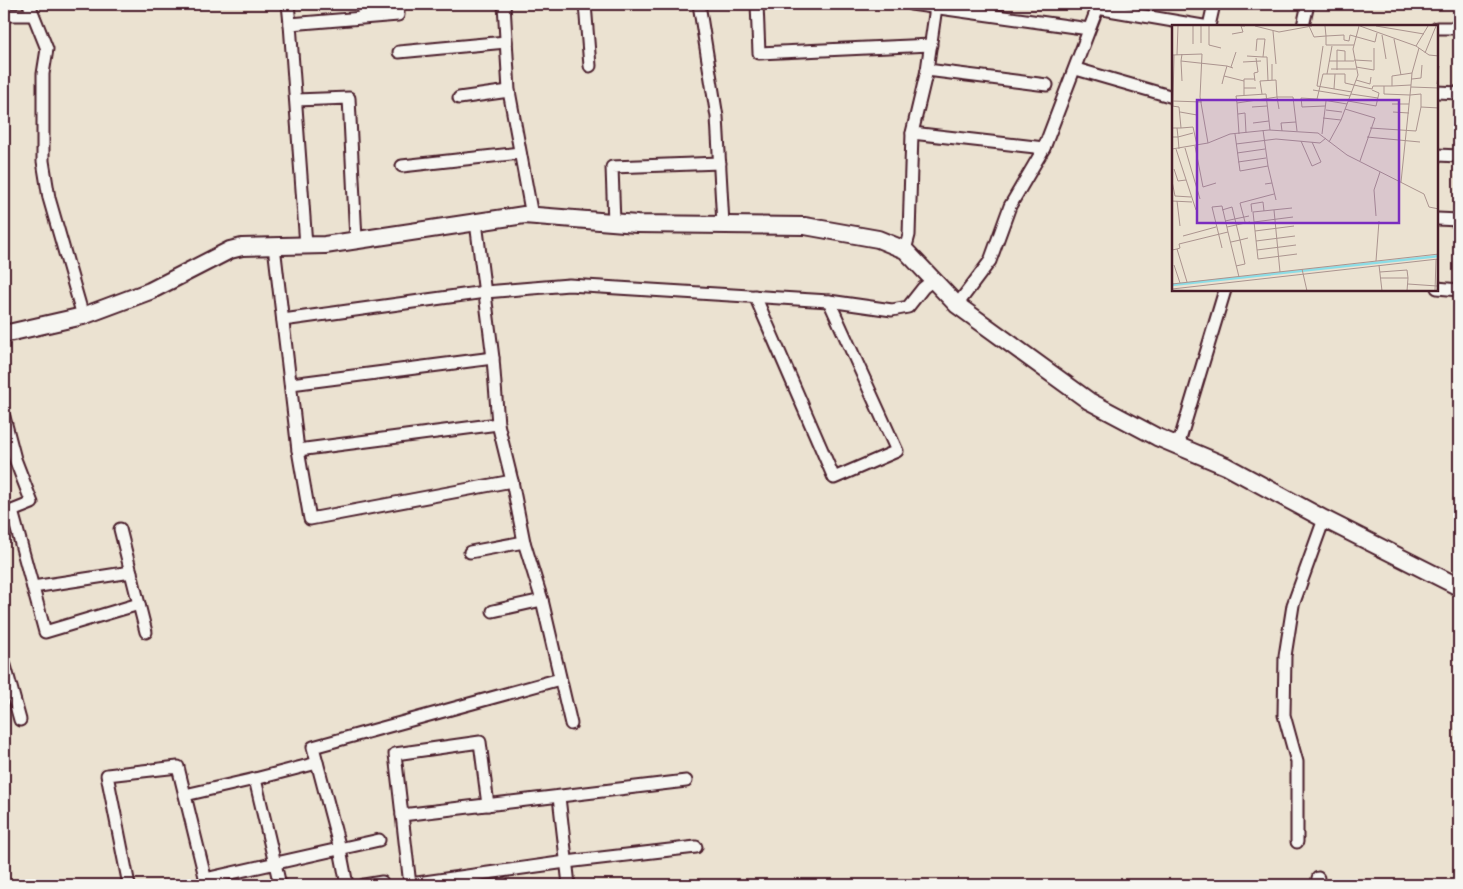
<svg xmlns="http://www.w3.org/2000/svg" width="1463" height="889" viewBox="0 0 1463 889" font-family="Itim,sans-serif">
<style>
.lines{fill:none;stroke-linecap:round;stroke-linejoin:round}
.street-casing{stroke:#4a1f2b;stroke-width:15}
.secondary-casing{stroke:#4a1f2b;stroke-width:20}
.street{stroke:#f6f6f2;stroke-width:11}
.secondary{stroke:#f6f6f2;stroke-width:16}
.inset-river{fill:none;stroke:#8cdde6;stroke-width:2.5}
.inset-road{fill:none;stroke:#ab948f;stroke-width:1}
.view{fill:#7b2cbf;fill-opacity:0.15;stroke:#7b2cbf;stroke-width:2.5}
.inset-edge{fill:none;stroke:#4a1f2b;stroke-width:2.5}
</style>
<rect width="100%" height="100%" fill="#ebe2d1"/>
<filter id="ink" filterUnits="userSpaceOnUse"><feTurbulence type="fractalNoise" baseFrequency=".02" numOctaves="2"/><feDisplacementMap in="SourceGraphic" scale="10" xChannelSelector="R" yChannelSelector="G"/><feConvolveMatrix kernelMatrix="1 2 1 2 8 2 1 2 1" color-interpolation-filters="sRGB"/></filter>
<g filter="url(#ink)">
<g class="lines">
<defs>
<g id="street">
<path d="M29,4L47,49L43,74V161L49,198L83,316"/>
<path d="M288,4L290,24"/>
<path d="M362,4L364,17"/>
<path d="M504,4L509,91L532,216"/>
<path d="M585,4L590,66"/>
<path d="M699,4L717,117L723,224"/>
<path d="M757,4L759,53L931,45"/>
<path d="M911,4L1089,29"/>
<path d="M1097,8L1203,26"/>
<path d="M4,15H33"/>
<path d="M1209,26L1214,4"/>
<path d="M1303,26L1308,4"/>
<path d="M1437,28H1459"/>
<path d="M399,52L506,42"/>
<path d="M1076,69L1173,97"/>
<path d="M927,70L1047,85"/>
<path d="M1437,92L1459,93"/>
<path d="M459,98L509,91"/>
<path d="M296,100L349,98L356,240"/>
<path d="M912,133L1044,148"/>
<path d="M1437,155L1459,156"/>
<path d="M402,166L520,153"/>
<path d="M1437,219L1459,220"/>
<path d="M614,223L612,167L720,163"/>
<path d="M306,245L290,24L398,15V4"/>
<path d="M274,246L298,450L310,519L512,481L498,424L493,358L476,222"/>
<path d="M905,250L909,235L912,133L927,70L936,7"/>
<path d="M1437,288L1459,290"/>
<path d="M755,296L834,478L897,451L829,301"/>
<path d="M957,305L990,261L1010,206L1044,148L1099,4"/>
<path d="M283,320L485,292L569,285L829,301L892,310L908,307L923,288L933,280"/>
<path d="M291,384L493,358"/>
<path d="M4,417L15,459L32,503L12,511L45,632L139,604"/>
<path d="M1178,446L1225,290"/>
<path d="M298,450L498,424"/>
<path d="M120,529L146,632"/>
<path d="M470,552L524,542"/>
<path d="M33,587L131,572"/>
<path d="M542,600L571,724"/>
<path d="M493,611L542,600L524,542L512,481"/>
<path d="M4,662L20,720"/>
<path d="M255,779L317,763"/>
<path d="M185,795L255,779L280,885"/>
<path d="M559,797L569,885"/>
<path d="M402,815L395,754L480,742L488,805"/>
<path d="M1297,842V762L1284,715L1285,656L1293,605L1324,519"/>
<path d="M205,879L379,840"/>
<path d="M410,884L566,862L696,847"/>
<path d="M129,885L107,775L178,767L207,885"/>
<path d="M347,885L340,849L313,747L560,679"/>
<path d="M364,885L382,882"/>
<path d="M410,885L402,815L686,781"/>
<path d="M1317,885L1318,878"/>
</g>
<path id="secondary" d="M4,334L83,316L150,291L230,250L242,247L325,245L524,215L637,224L805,226L878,239L905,250L957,305L1089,401L1157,437L1226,466L1324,519L1459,587"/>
</defs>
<use href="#street" class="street-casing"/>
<use href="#secondary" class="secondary-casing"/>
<use href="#street" class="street"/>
<use href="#secondary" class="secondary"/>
</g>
</g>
<g transform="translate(1172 25)">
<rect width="266" height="266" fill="#ebe2d1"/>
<path class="inset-river" d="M0,260L267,231"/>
<path class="inset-road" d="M21,1V19M37,1V20L49,23M83,1L107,7L140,1M137,1L142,12L154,11L153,1M188,1L244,21M204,1L252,9M256,1L244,21L257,30L267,31M101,6L104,39M60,9L71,7L69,1H73M210,10L214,34M222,14L229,50M29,18V1M154,20V11L172,10V15L177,16L178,10L203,17L205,8M154,20H182M151,21L145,61L180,67M84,26L85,14H93L91,32H95L96,56M253,28L264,1M10,29L9,36L55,41M0,30L30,29L28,72L36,118M5,30L6,1M75,31L91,32M182,35L200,36M9,36L10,56M157,36H182M71,37L89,36M100,39V55M59,42L64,27M184,42L202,45V23M159,44H184M165,45V25L173,26V36M240,48L247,23M155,49L160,21M52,51L55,41L61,43M240,54L249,53L250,40M184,55L198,59L199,52M83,56L82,48L86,47L84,33M50,59L52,51L72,56M265,59L267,41M212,61V69L238,70L239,60M239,62L267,63M72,63V54H83M162,64L163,49M141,65L178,71M90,69L88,56L104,55L105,72H121L125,106M179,69L206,73M72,70V63H84M238,70L249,69V82M145,74L129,73L130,82L153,81M1,76L2,30M176,76L204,81L207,68L200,65M65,78L64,71L94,69L98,105M175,79L145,74L151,49H173V58L200,64L201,61H220L239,60L240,48L220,51V61M220,79H237M0,81L7,82L9,103H0M1,81V76L30,77M80,82L95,81M173,84L203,93L188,136M154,85L170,87M8,87L25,90M221,87L237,88M66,89L73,88L74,108M151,93L169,95M81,98L97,96M5,103L6,112L21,108M9,103L21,102L25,120M198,103L244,106L249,82L267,83M110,106L109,98L124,97M63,109L68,146L96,141L91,105M67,109L65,78L105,72L107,84M150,109L154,76M0,112H6L7,124M195,112L248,117M129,116L140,141L149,137L140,117M157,117L169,95L186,50L181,24L187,1M64,119L104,114L148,118L154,113M23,121L31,162L44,158M13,123L28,174M0,124L36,118L58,109L97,105L146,108L175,130L252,169L257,182L267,184M4,124L24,185M65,128L93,124M66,137L94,133M2,144L6,156L14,155M0,156L3,171L19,172M229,157L238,70M100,158L104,175M93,159L100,158L96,141M0,176L20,177M5,176L8,201M120,183L81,187L86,234L125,229M50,185L60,182L68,215L76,213M102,185L108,247M80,187L79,179L91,177L92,186M204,191L202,165L208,147M53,196L77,191M73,197L68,178L102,169M82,197L121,192M55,202L78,197M83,206L122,201M11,211L44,202M84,216L123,211M59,217L68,215L73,239L64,241M50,223L40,182L50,181L56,207M5,224L8,223L7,219L56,207L67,252M0,225L5,224L15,257M85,225L124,220M204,236L207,196M2,240L8,258M207,240L210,266M130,244L135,266M208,247L235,245L236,253M208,253H236L235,266M0,259L267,229M236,259L265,261M0,264L266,234L265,266M263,266L264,234"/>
<path class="view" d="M25,75H227V198H25Z"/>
<rect width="266" height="266" class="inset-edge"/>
</g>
<rect width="1463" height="889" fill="none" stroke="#f6f6f2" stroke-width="20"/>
<rect x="10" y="10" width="1443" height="869" fill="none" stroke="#4a1f2b" stroke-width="2" filter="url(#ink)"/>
</svg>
